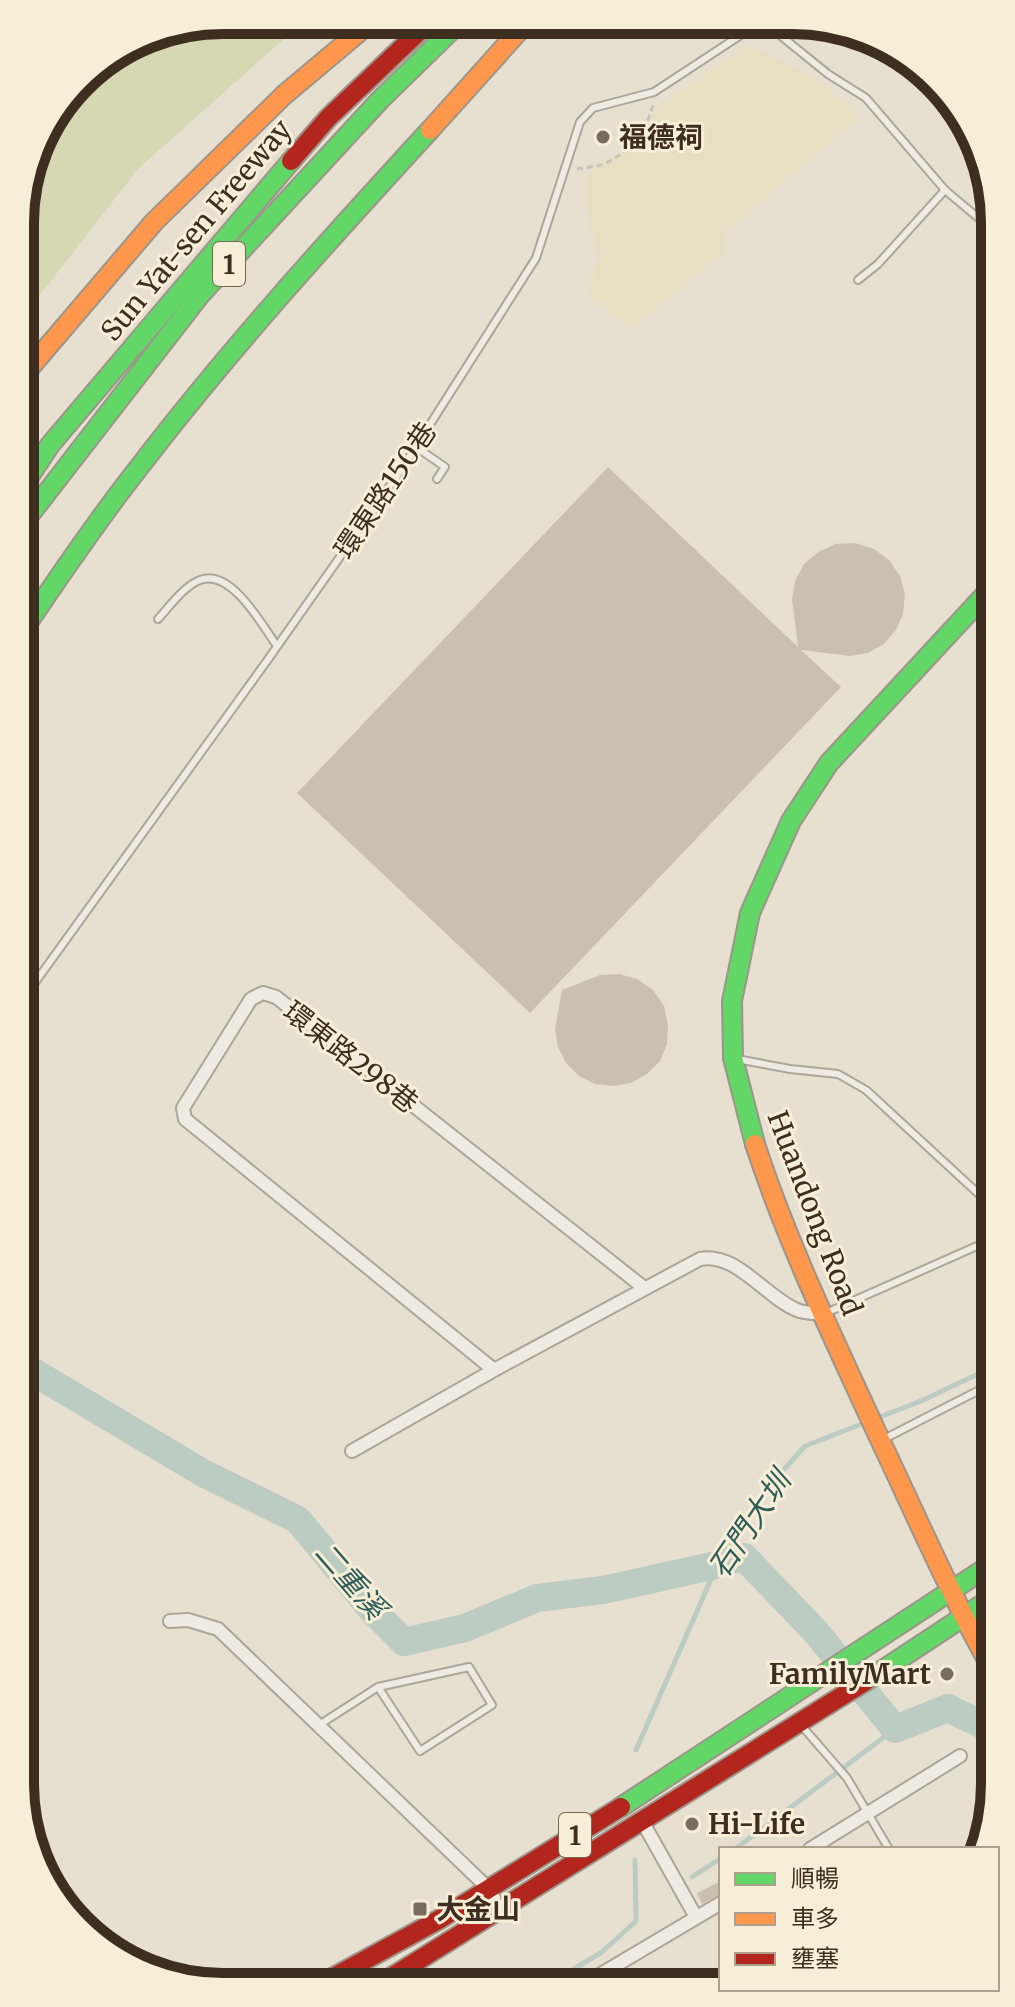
<svg xmlns="http://www.w3.org/2000/svg" width="1015" height="2007" viewBox="0 0 1015 2007" font-family="Merriweather,'Noto Sans TC',serif">
<style>
.farmland{fill:#e6dfc2}
.green{fill:#d6d7b3}
.lines{fill:none;stroke-linecap:round;stroke-linejoin:round}
.stream{stroke:#bcccc2;stroke-width:5}
.river{stroke:#bcccc2;stroke-width:28}
.building{fill:#cbbfb2}
.lane-casing{stroke:#ada599;stroke-width:10}
.street-casing{stroke:#ada599;stroke-width:16}
.fast-casing{stroke:#9c958a;stroke-width:22}
.slow-casing{stroke:#9c958a;stroke-width:22}
.jam-casing{stroke:#9c958a;stroke-width:22}
.path{stroke:#c8c2b9;stroke-width:3;stroke-dasharray:6 4;stroke-linecap:butt}
.lane{stroke:#efebe3;stroke-width:6}
.street{stroke:#efebe3;stroke-width:12}
.fast{stroke:#63d668;stroke-width:18}
.slow{stroke:#ff974d;stroke-width:18}
.jam{stroke:#b3261e;stroke-width:18}
.poi-dot{fill:#786c5e;stroke:#f7eed8;stroke-width:3}
.labels{text-anchor:middle;dominant-baseline:central;stroke-width:6;stroke-linejoin:round;paint-order:stroke}
.shield{fill:#f7eed8;stroke:#756857;stroke-width:2}
.shield-label{font-size:26px;font-weight:bold;fill:#3d2e20}
.poi-label{font-size:28px;font-weight:bold;fill:#3d2e20;stroke:#f7eed8;text-anchor:start}
.street-label{font-size:28px;fill:#3d2e20;stroke:#f7eed8}
.water-label{font-size:30px;font-style:italic;fill:#2f5d5a;stroke:#f7eed8}
.rim{fill:none;stroke:#3d2e20;stroke-width:10}
</style>
<rect width="100%" height="100%" fill="#e7e0d1"/>
<path class="farmland" d="M748,45L811,76L861,116L727,231L723,254L631,327L589,297L598,258L585,200L586,177L601,162L623,151L656,109Z"/>
<path class="green" d="M223,20L304,21L138,169L22,318V197L41,133L89,71L146,35Z"/>
<g class="lines">
<g class="stream">
<path d="M636,1750L712,1577L763,1493L805,1446L921,1401L995,1366"/>
<path d="M735,1849L895,1729"/>
<path d="M692,1877L721,1858"/>
<path d="M556,1980L602,1952L636,1921L635,1860"/>
</g>
<g class="river">
<path d="M20,1364L203,1473L298,1520L374,1612L404,1642L465,1628L537,1598L603,1590L712,1566"/>
<path d="M728,1561L744,1557L815,1631L895,1729L948,1708L995,1731"/>
</g>
</g>
<g class="building">
<path d="M608,467L798,647L792,599L795,581L804,564L818,552L836,544L855,543L874,549L889,560L900,576L905,594L903,614L896,630L884,644L868,653L850,656L801,650L841,687L530,1013L297,793Z"/>
<path d="M619,974L637,979L653,990L664,1006L668,1025L667,1044L660,1061L647,1074L631,1083L614,1086L595,1084L579,1076L566,1063L558,1047L555,1029L562,990L600,975Z"/>
<path d="M721,1881V1894L702,1904L697,1893Z"/>
</g>
<g class="lines">
<defs>
<g id="lane">
<path d="M765,23L828,74L866,98L945,190L995,232"/>
<path d="M858,280L878,264L945,190"/>
<path d="M416,447L445,467L437,479"/>
<path d="M158,619C169,607 184,586 200,580C231,568 262,625 277,646"/>
<path d="M21,1002L269,658L401,470L536,258L580,122L593,108L654,92L759,23"/>
<path d="M737,1059L790,1069L838,1074L866,1090L995,1209"/>
<path d="M826,1313L995,1238"/>
<path d="M884,1439L995,1382"/>
<path d="M319,1725L378,1687L420,1751L492,1705L469,1667L378,1687"/>
<path d="M801,1725L847,1778L889,1849"/>
<path d="M416,1968L425,1982"/>
</g>
<g id="street">
<path d="M494,1370L185,1119L183,1108L251,999L263,993L276,997L643,1287"/>
<path d="M352,1451L494,1370L700,1259C737,1252 765,1297 797,1310C804,1313 814,1313 822,1314"/>
<path d="M170,1621L188,1620L218,1629L489,1889L501,1911"/>
<path d="M642,1821L696,1917"/>
<path d="M810,1849L960,1756"/>
<path d="M591,1980L721,1903"/>
</g>
<g id="fast">
<path d="M21,489L50,445L291,161"/>
<path d="M21,526L200,295L380,100L461,21"/>
<path d="M21,633C58,578 96,522 137,470C228,351 329,240 430,130"/>
<path d="M755,1144L733,1058L732,1001L750,913L791,821L829,763L995,584"/>
<path d="M866,1681L995,1596"/>
<path d="M621,1807L995,1562"/>
</g>
<g id="slow">
<path d="M430,130L527,22"/>
<path d="M21,378L154,222L284,95L372,21"/>
<path d="M755,1144C787,1242 832,1335 875,1429C914,1511 950,1595 995,1674"/>
</g>
<g id="jam">
<path d="M291,161L328,118L430,21"/>
<path d="M323,1983L440,1919L621,1807"/>
<path d="M382,1983L866,1681"/>
</g>
</defs>
<use href="#lane" class="lane-casing"/>
<use href="#street" class="street-casing"/>
<use href="#fast" class="fast-casing"/>
<use href="#slow" class="slow-casing"/>
<use href="#jam" class="jam-casing"/>
<path class="path" d="M577,169C586,167 599,167 608,162C629,152 649,126 653,104"/>
<use href="#lane" class="lane"/>
<use href="#street" class="street"/>
<use href="#fast" class="fast"/>
<use href="#slow" class="slow"/>
<use href="#jam" class="jam"/>
</g>
<g class="poi-dot">
<circle cx="603" cy="137" r="8"/>
<circle cx="947" cy="1674" r="8"/>
<circle cx="692" cy="1824" r="8"/>
<rect x="412" y="1901" width="16" height="16" rx="4"/>
</g>
<g class="labels">
<g class="shield">
<rect x="213" y="242" width="32" height="44" rx="6"/>
<rect x="559" y="1813" width="32" height="44" rx="6"/>
</g>
<g class="shield-label">
<text x="229" y="264">1</text>
<text x="575" y="1835">1</text>
</g>
<g class="poi-label">
<text x="619" y="137">福德祠</text>
<text x="931" y="1674" text-anchor="end">FamilyMart</text>
<text x="708" y="1824">Hi-Life</text>
<text x="436" y="1909">大金山</text>
</g>
<g class="street-label">
<text transform="translate(196 230) rotate(-50)">Sun Yat-sen Freeway</text>
<text transform="translate(385 490) rotate(-56)">環東路150巷</text>
<text transform="translate(351 1057) rotate(38)">環東路298巷</text>
<text transform="translate(815 1213) rotate(69)">Huandong Road</text>
</g>
<g class="water-label">
<text transform="translate(749 1524) rotate(-56)">石門大圳</text>
<text transform="translate(351 1580) rotate(49)">二重溪</text>
</g>
</g>
<path d="M0 0H1015V2007H0ZM223 34H792A189 189 0 0 1 981 223V1784A189 189 0 0 1 792 1973H223A189 189 0 0 1 34 1784V223A189 189 0 0 1 223 34Z" fill="#f7eed8" fill-rule="evenodd"/>
<path class="rim" d="M223 34H792A189 189 0 0 1 981 223V1784A189 189 0 0 1 792 1973H223A189 189 0 0 1 34 1784V223A189 189 0 0 1 223 34Z"/>
<rect x="719" y="1847" width="280" height="144" fill="#f7eed8" stroke="#ada18e" stroke-width="2"/>
<rect x="735" y="1873" width="40" height="12" fill="#63d668" stroke="#ada18e" stroke-width="2"/>
<text x="791" y="1887" font-size="24" fill="#3d2e20">順暢</text>
<rect x="735" y="1913" width="40" height="12" fill="#ff974d" stroke="#ada18e" stroke-width="2"/>
<text x="791" y="1927" font-size="24" fill="#3d2e20">車多</text>
<rect x="735" y="1953" width="40" height="12" fill="#b3261e" stroke="#ada18e" stroke-width="2"/>
<text x="791" y="1967" font-size="24" fill="#3d2e20">壅塞</text>
</svg>
